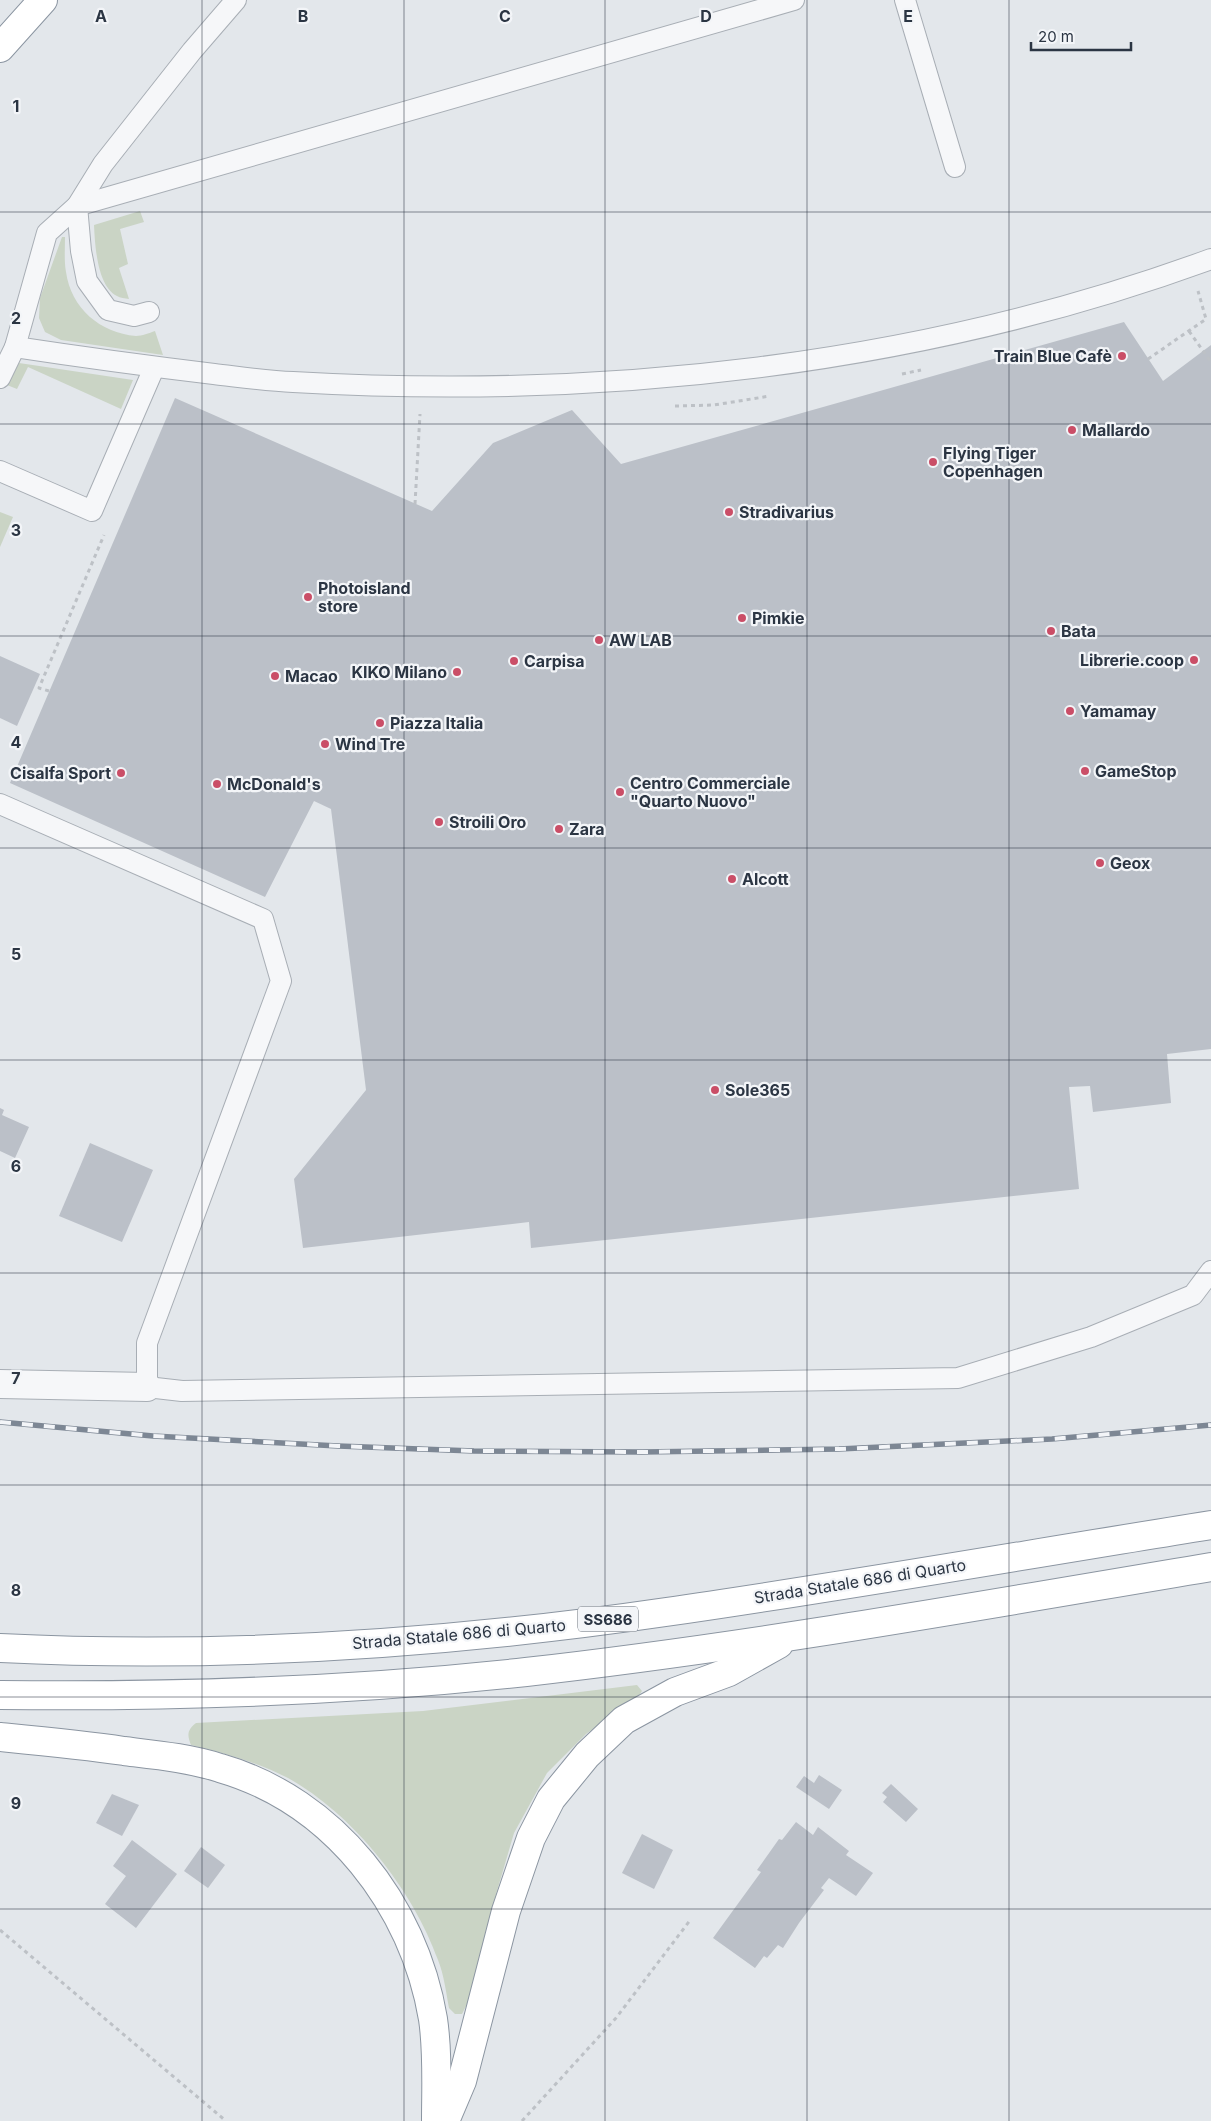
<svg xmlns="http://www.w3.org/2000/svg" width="1211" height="2121" viewBox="0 0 1211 2121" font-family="Inter,sans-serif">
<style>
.green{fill:#cad4c5}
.building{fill:#bbc0c8}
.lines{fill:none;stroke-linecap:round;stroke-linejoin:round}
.lane-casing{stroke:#a8aeb5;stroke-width:22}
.street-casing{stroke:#a8aeb5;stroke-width:30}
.highway-casing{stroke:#8b95a1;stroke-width:30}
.path{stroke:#bdc1c6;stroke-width:3;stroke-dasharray:4 4;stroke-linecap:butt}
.lane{stroke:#f6f7f9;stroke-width:20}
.street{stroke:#f6f7f9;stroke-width:28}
.highway{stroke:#fff;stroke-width:28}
.rail-casing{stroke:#7d8794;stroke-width:5.5}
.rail{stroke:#f3f5f8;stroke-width:4;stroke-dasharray:11;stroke-linecap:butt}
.grid{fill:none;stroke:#2b3543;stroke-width:1;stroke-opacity:0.55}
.poi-dot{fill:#ca4e67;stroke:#f3f5f8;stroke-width:2}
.labels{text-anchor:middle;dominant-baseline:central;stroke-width:4.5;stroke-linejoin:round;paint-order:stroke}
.shield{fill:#f3f5f8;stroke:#676f79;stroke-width:1}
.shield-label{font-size:15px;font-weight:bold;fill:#2b3543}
.poi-label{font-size:16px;font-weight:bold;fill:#2b3543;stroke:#f3f5f8;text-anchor:start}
.street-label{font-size:16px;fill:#2b3543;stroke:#f3f5f8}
.grid-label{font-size:16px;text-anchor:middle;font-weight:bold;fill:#2b3543;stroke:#f3f5f8;stroke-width:4.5;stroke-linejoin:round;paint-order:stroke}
</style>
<rect width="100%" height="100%" fill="#e3e7eb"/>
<g class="green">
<path d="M140,211L144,222L120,229L128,264L119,268L129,299C125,298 120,298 117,296C97,286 95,245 94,225Z"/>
<path d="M62,237H65C65,248 64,261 66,272C71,308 100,333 136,336C142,336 149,333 155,331L163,355L61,340L45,332L39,318L40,298Z"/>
<path d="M19,363L133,380L121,409L28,367L17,389L7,385Z"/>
<path d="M0,512L13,517L0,547Z"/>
<path d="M637,1685L642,1691L638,1697L586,1734L547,1773L514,1833L492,1908L467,2004L462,2014H455L449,2008C446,1992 444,1975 438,1960C413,1890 353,1814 288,1778C257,1762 224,1753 191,1745C187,1735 187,1730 196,1723L423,1711Z"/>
</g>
<g class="building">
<path d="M1124,322L1163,381L1211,345V1049L1167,1054L1171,1103L1093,1112L1090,1086L1069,1087L1079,1189L531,1248L529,1222L303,1248L294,1179L366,1090L331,809L314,801L265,897L10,783L175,398L432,511L493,443L572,410L621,464Z"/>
<path d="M0,656L40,674L17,726L0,718Z"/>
<path d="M0,1108L4,1110L2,1115L29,1127L15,1158L0,1151Z"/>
<path d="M90,1143L153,1170L122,1242L59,1216Z"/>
<path d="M819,1775L842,1790L829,1809L796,1787L804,1776L814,1783Z"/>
<path d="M891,1784L918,1809L906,1822L883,1802L887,1797L882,1793Z"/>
<path d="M112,1794L139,1805L122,1836L96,1823Z"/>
<path d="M796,1822L813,1835L818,1827L849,1851L846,1855L873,1873L856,1896L829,1878L821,1888L824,1890L799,1923L783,1948L778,1945L767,1958L764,1956L755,1968L713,1938L761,1872L757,1870L779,1839L782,1840Z"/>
<path d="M642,1834L673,1850L654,1889L622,1873Z"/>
<path d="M132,1840L177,1874L136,1928L105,1904L126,1876L113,1866Z"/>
<path d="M201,1847L225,1865L208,1888L184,1871Z"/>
</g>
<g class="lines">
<defs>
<g id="lane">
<path d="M794,0L77,206L47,233L15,347C81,357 147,366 214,374C240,377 267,381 293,382C603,400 919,366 1211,259"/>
<path d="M905,0L955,167"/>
<path d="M149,312L134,316L108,310L87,281L81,251L77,206L103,164L192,51L236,0"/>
<path d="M0,378L15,347"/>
<path d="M0,471L92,511L154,368"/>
<path d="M0,804L263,919L281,981L147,1343V1387L182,1391L958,1378L1091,1337L1193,1295L1211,1271"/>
</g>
<path id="street" d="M0,1384L147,1387"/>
<g id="highway">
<path d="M0,48L43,0"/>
<path d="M0,1648C222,1659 446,1644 666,1612C848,1586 1029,1554 1211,1525"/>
<path d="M0,1695C176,1697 352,1691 526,1672C756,1646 983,1605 1211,1567"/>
<path d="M0,1737C41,1741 83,1745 124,1751C157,1755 189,1758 220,1768C334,1801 414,1905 433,2019C438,2053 436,2087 436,2121"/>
<path d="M445,2121L462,2081L506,1911L531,1838L551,1799L587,1755L624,1720L675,1692L729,1672L779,1644"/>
</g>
</defs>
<use href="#lane" class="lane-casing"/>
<use href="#street" class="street-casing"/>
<use href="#highway" class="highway-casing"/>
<g class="path">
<path d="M1189,331L1211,362"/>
<path d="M1148,359L1206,319L1198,291"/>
<path d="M902,374L921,370"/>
<path d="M675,406L714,405L770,396"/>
<path d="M415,504L420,414"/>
<path d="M49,691L39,688L104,535"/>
<path d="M0,1930L226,2121"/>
<path d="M522,2121L616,2018L691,1919"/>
</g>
<use href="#lane" class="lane"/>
<use href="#street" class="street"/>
<use href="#highway" class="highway"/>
<defs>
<path id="rail" d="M0,1422L153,1436L338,1446L474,1451L642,1452L839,1449L1052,1439L1211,1425"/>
</defs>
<use href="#rail" class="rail-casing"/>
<use href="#rail" class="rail"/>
</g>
<path class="grid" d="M202,0V2121M404,0V2121M605,0V2121M807,0V2121M1009,0V2121M0,212H1211M0,424H1211M0,636H1211M0,848H1211M0,1060H1211M0,1273H1211M0,1485H1211M0,1697H1211M0,1909H1211"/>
<g class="poi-dot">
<circle cx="1122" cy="356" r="5"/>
<circle cx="1072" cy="430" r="5"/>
<circle cx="933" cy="462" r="5"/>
<circle cx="729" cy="512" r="5"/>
<circle cx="308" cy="597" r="5"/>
<circle cx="742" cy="618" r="5"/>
<circle cx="1051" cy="631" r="5"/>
<circle cx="599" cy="640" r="5"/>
<circle cx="1194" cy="660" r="5"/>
<circle cx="514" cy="661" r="5"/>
<circle cx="457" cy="672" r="5"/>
<circle cx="275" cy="676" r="5"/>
<circle cx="1070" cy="711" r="5"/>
<circle cx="380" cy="723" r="5"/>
<circle cx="325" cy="744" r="5"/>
<circle cx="1085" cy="771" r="5"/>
<circle cx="121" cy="773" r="5"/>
<circle cx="217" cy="784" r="5"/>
<circle cx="620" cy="792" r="5"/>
<circle cx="439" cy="822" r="5"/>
<circle cx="559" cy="829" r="5"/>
<circle cx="1100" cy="863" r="5"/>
<circle cx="732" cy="879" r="5"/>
<circle cx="715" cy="1090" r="5"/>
</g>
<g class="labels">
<rect class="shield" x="578" y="1606.5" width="60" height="25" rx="4"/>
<g class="shield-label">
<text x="608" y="1619">SS686</text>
</g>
<g class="poi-label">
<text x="1112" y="356" text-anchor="end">Train Blue Cafè</text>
<text x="1082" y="430">Mallardo</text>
<text x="943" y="453">Flying Tiger<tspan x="943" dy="18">Copenhagen</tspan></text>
<text x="739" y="512">Stradivarius</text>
<text x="318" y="588">Photoisland<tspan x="318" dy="18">store</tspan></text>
<text x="752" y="618">Pimkie</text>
<text x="1061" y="631">Bata</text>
<text x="609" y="640">AW LAB</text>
<text x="1184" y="660" text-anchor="end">Librerie.coop</text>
<text x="524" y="661">Carpisa</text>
<text x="447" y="672" text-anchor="end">KIKO Milano</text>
<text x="285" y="676">Macao</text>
<text x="1080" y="711">Yamamay</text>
<text x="390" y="723">Piazza Italia</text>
<text x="335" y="744">Wind Tre</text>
<text x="1095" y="771">GameStop</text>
<text x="111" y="773" text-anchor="end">Cisalfa Sport</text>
<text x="630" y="783">Centro Commerciale<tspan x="630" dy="18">"Quarto Nuovo"</tspan></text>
<text x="227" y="784">McDonald's</text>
<text x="449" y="822">Stroili Oro</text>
<text x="569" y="829">Zara</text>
<text x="1110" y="863">Geox</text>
<text x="742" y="879">Alcott</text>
<text x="725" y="1090">Sole365</text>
</g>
<g class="street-label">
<text transform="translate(860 1581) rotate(-9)">Strada Statale 686 di Quarto</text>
<text transform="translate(459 1634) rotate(-5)">Strada Statale 686 di Quarto</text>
</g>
</g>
<g class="grid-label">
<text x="101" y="22">A</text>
<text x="303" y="22">B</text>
<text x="505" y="22">C</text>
<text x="706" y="22">D</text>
<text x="908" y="22">E</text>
<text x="16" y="112">1</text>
<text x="16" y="324">2</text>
<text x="16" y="536">3</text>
<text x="16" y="748">4</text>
<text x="16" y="960">5</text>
<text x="16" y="1172">6</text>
<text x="16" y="1384">7</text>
<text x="16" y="1596">8</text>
<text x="16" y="1809">9</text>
</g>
<path d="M1031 42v8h100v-8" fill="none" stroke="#2b3543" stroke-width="2.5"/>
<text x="1038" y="42" font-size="15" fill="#2b3543" stroke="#f3f5f8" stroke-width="4" paint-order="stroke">20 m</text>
</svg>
